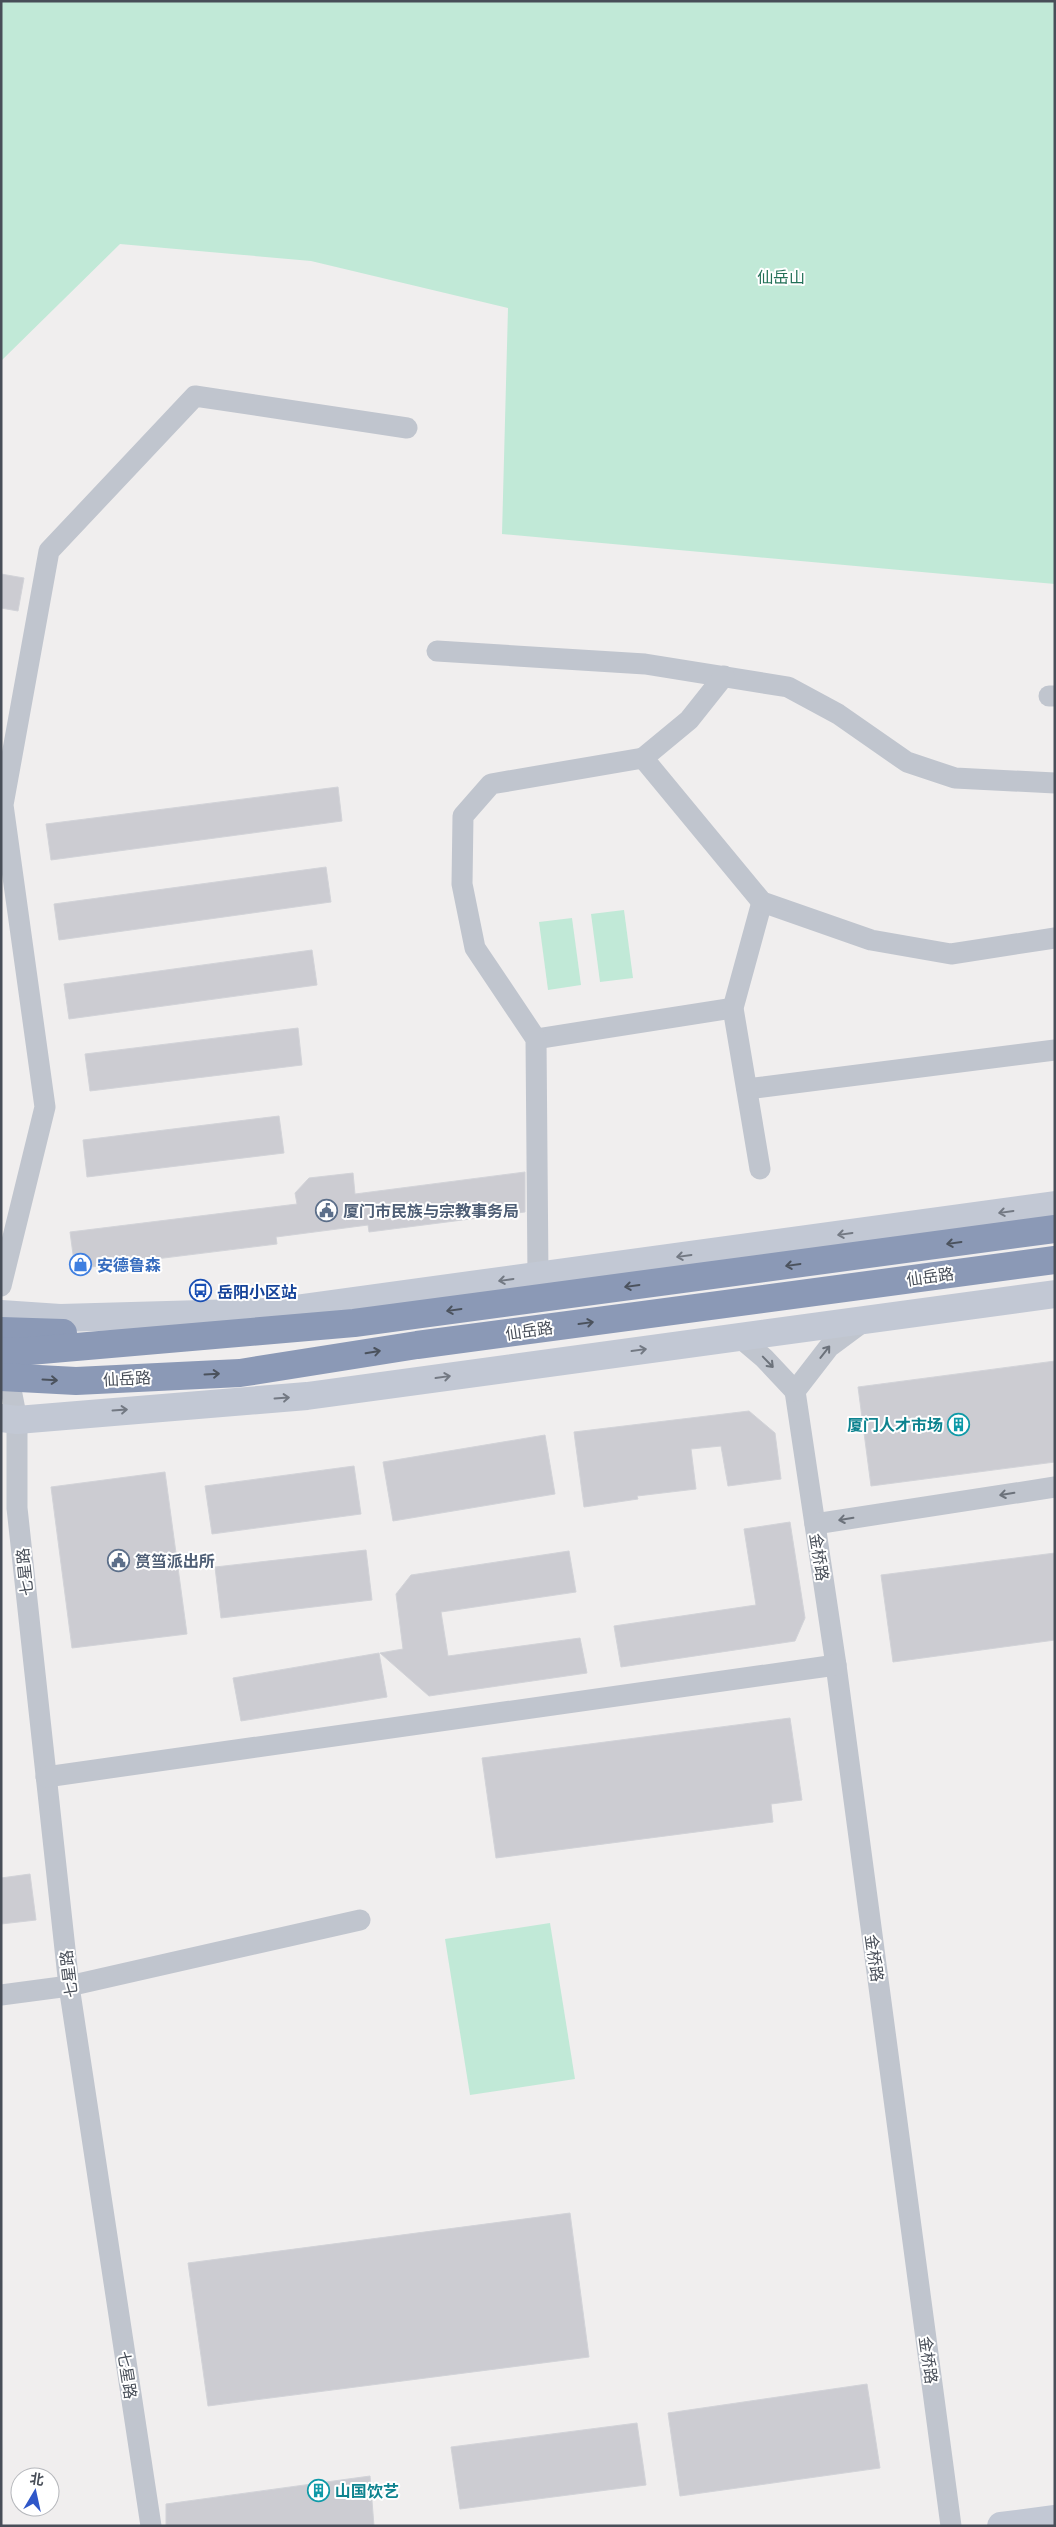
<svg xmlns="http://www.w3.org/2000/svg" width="1056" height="2527" viewBox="0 0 1056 2527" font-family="'Exo 2','Noto Sans SC',sans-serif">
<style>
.green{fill:#c1e9d7}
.building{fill:#ccccd2;stroke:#d2d3d8}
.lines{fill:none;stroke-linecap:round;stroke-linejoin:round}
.street{stroke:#c0c5ce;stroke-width:21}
.secondary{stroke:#c2c8d4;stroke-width:28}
.highway{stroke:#8b99b6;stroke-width:28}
.oneway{stroke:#737983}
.oneway2{stroke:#4b525d}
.oneway3{stroke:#6c727b}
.labels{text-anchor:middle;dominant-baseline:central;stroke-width:4;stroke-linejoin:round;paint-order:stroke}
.park-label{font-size:16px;fill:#227057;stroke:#fff}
.service-label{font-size:16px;font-weight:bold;fill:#4e5e75;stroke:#fff;text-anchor:start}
.shop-label{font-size:16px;font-weight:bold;fill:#366cbe;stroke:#fff;text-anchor:start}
.street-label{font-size:16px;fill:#484e58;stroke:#fff}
.transit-label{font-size:16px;font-weight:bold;fill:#164399;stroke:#fff;text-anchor:start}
.culture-label{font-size:16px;font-weight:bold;fill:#0d838f;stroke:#fff;text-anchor:end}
</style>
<rect width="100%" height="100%" fill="#f0eeee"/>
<g class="green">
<path d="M1,1H1055V584L502,534L508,308L311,261L120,244L1,361Z"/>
<path d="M624,910L633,978L600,982L591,914Z"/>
<path d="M572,918L581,985L548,990L539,922Z"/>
<path d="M550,1923L575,2079L470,2095L445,1939Z"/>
</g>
<g class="building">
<path d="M1,574L24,578L18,611L1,608Z"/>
<path d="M338,787L342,821L51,860L46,824Z"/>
<path d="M326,867L331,902L59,940L54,904Z"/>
<path d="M312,950L317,985L69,1019L64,984Z"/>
<path d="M298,1028L302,1065L90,1091L85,1054Z"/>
<path d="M279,1116L284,1153L87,1177L83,1140Z"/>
<path d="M525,1172V1212L369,1232L368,1225L276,1237L277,1244L75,1269L70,1232L297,1204L295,1193L309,1178L353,1173L355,1194Z"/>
<path d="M1055,1361V1462L871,1486L858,1387Z"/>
<path d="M749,1411L775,1433L781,1479L728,1486L721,1446L691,1449L696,1489L637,1496L638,1499L584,1507L574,1432Z"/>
<path d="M545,1435L555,1494L393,1521L383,1462Z"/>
<path d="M354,1466L361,1514L212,1534L205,1486Z"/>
<path d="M165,1472L187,1634L72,1648L51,1487Z"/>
<path d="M790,1522L805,1618L795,1641L621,1667L614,1626L756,1605L744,1529Z"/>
<path d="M366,1550L372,1600L221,1618L215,1567Z"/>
<path d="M569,1551L576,1592L441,1612L448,1656L580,1638L587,1673L429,1696L380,1653L403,1649L396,1594L411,1575Z"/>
<path d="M1055,1553V1640L893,1662L881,1575Z"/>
<path d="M379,1653L387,1697L241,1721L233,1678Z"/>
<path d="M790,1718L802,1800L771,1804L773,1822L496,1858L482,1758Z"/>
<path d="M30,1874L36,1920L1,1924V1878Z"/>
<path d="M570,2213L589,2357L208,2406L188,2263Z"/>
<path d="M867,2384L880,2468L680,2496L668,2413Z"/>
<path d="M637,2423L646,2485L460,2509L451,2447Z"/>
<path d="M370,2476L374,2526H166V2504Z"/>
</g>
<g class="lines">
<g class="street">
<path d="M437,651L645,664L788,687L838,714L907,762L955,778L1055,783"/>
<path d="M1049,696H1055"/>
<path d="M643,758L689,720L724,676"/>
<path d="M536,1039L733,1008"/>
<path d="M747,1089L1055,1050"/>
<path d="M760,1169L733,1008L762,902"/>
<path d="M538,1276L536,1039L475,948L462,884L463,816L491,784L643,758L762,902L871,940L951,954L1055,938"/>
<path d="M1,1286L45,1107L3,805L49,551L195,396L407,428"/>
<path d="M738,1336L764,1358L795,1391"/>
<path d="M6,1364L17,1420V1508L69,1986L151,2526"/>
<path d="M795,1391L836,1665L951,2526"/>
<path d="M795,1391L829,1347L864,1321"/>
<path d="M815,1524L1055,1487"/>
<path d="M46,1777L836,1665"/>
<path d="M1,1995L69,1986L360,1920"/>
</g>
<g class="secondary">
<path d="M1,1314L60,1318L273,1312L1055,1205"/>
<path d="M1,1418L17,1420L307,1396L1055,1294"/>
<path d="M1001,2526L1055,2519"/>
</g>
<g class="highway">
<path d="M1,1331L63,1333"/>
<path d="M1,1351L18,1352L354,1323L1055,1229"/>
<path d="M1,1377L76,1381L240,1373L417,1345L1055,1260"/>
</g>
</g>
<defs><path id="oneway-shaft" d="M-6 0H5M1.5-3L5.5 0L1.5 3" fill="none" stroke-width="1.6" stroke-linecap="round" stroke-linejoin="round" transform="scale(1.25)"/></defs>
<g class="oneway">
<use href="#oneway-shaft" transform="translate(1006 1212) rotate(172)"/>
<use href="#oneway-shaft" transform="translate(845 1234) rotate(172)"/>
<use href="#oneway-shaft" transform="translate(684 1256) rotate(172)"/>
<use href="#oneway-shaft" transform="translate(506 1280) rotate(172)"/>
<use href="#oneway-shaft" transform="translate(639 1350) rotate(-8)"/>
<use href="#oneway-shaft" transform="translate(443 1377) rotate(-8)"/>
<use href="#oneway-shaft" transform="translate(282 1398) rotate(-4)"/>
<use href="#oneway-shaft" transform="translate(120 1410) rotate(-4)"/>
</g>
<g class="oneway2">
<use href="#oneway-shaft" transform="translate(954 1243) rotate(172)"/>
<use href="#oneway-shaft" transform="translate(793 1265) rotate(172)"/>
<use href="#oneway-shaft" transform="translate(632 1286) rotate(172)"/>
<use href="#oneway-shaft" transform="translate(454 1310) rotate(172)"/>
<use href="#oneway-shaft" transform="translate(586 1323) rotate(-8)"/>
<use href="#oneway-shaft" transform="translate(373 1352) rotate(-9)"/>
<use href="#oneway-shaft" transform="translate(212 1374) rotate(-3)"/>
<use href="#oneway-shaft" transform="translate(50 1380) rotate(3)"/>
</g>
<g class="oneway3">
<use href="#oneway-shaft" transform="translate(825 1352) rotate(-52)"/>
<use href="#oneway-shaft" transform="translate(768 1362) rotate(46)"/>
<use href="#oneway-shaft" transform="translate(1007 1494) rotate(171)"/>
<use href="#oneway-shaft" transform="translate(846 1519) rotate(171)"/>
</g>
<defs>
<symbol id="civic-ring" viewBox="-11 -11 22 22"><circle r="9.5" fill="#fff" stroke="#5c6f8a" stroke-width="1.5"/><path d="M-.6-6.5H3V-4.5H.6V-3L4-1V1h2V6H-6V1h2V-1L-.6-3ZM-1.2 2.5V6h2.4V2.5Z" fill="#5c6f8a"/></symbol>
<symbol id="shop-ring" viewBox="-11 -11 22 22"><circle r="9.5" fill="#fff" stroke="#3f7fe0" stroke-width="1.5"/><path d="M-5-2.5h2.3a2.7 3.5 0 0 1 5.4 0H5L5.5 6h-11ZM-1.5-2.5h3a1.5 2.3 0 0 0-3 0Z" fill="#3f7fe0"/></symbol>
<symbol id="bus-ring" viewBox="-11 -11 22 22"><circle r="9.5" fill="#fff" stroke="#1a4fb4" stroke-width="1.5"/><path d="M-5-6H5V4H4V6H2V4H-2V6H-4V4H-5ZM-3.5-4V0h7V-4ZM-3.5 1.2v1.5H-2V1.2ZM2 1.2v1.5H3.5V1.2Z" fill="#1a4fb4"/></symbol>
<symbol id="building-ring" viewBox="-11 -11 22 22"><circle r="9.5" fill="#fff" stroke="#0f9aa8" stroke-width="1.5"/><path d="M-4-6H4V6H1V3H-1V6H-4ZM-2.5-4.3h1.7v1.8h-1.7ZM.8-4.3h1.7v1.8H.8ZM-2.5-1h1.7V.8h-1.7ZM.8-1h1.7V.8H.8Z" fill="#0f9aa8"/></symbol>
</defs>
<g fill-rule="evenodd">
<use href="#civic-ring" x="314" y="1198" width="25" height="25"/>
<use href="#shop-ring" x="68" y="1252" width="25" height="25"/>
<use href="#bus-ring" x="188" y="1278" width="25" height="25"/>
<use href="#building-ring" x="946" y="1412" width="25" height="25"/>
<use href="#civic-ring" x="106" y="1548" width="25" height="25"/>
<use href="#building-ring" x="306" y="2478" width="25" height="25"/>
</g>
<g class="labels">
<g class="park-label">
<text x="781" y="276">仙岳山</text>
</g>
<g class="service-label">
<text x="343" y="1210">厦门市民族与宗教事务局</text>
<text x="135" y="1560">筼筜派出所</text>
</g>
<g class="shop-label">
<text x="97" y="1264">安德鲁森</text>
</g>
<g class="street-label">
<text transform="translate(930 1276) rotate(-8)">仙岳路</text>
<text transform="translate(529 1330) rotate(-8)">仙岳路</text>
<text transform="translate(127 1378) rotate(-3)">仙岳路</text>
<text transform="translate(820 1557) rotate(81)">金桥路</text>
<text transform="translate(24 1572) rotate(-96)">七星路</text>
<text transform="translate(875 1958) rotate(82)">金桥路</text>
<text transform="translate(68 1974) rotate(-97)">七星路</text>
<text transform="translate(929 2360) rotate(82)">金桥路</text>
<text transform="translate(128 2375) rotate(81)">七星路</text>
</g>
<g class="transit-label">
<text x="217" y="1291">岳阳小区站</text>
</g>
<g class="culture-label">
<text x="943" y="1424">厦门人才市场</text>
<text x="335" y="2490" text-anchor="start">山国饮艺</text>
</g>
</g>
<rect width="1056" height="2527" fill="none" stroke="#484e58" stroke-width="5"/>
<g transform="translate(35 2492) rotate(9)"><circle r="24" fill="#ffffff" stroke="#b6b8bc"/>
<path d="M0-4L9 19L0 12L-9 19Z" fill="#2f57c8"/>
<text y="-8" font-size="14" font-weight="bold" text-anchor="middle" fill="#484e58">北</text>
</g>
</svg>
